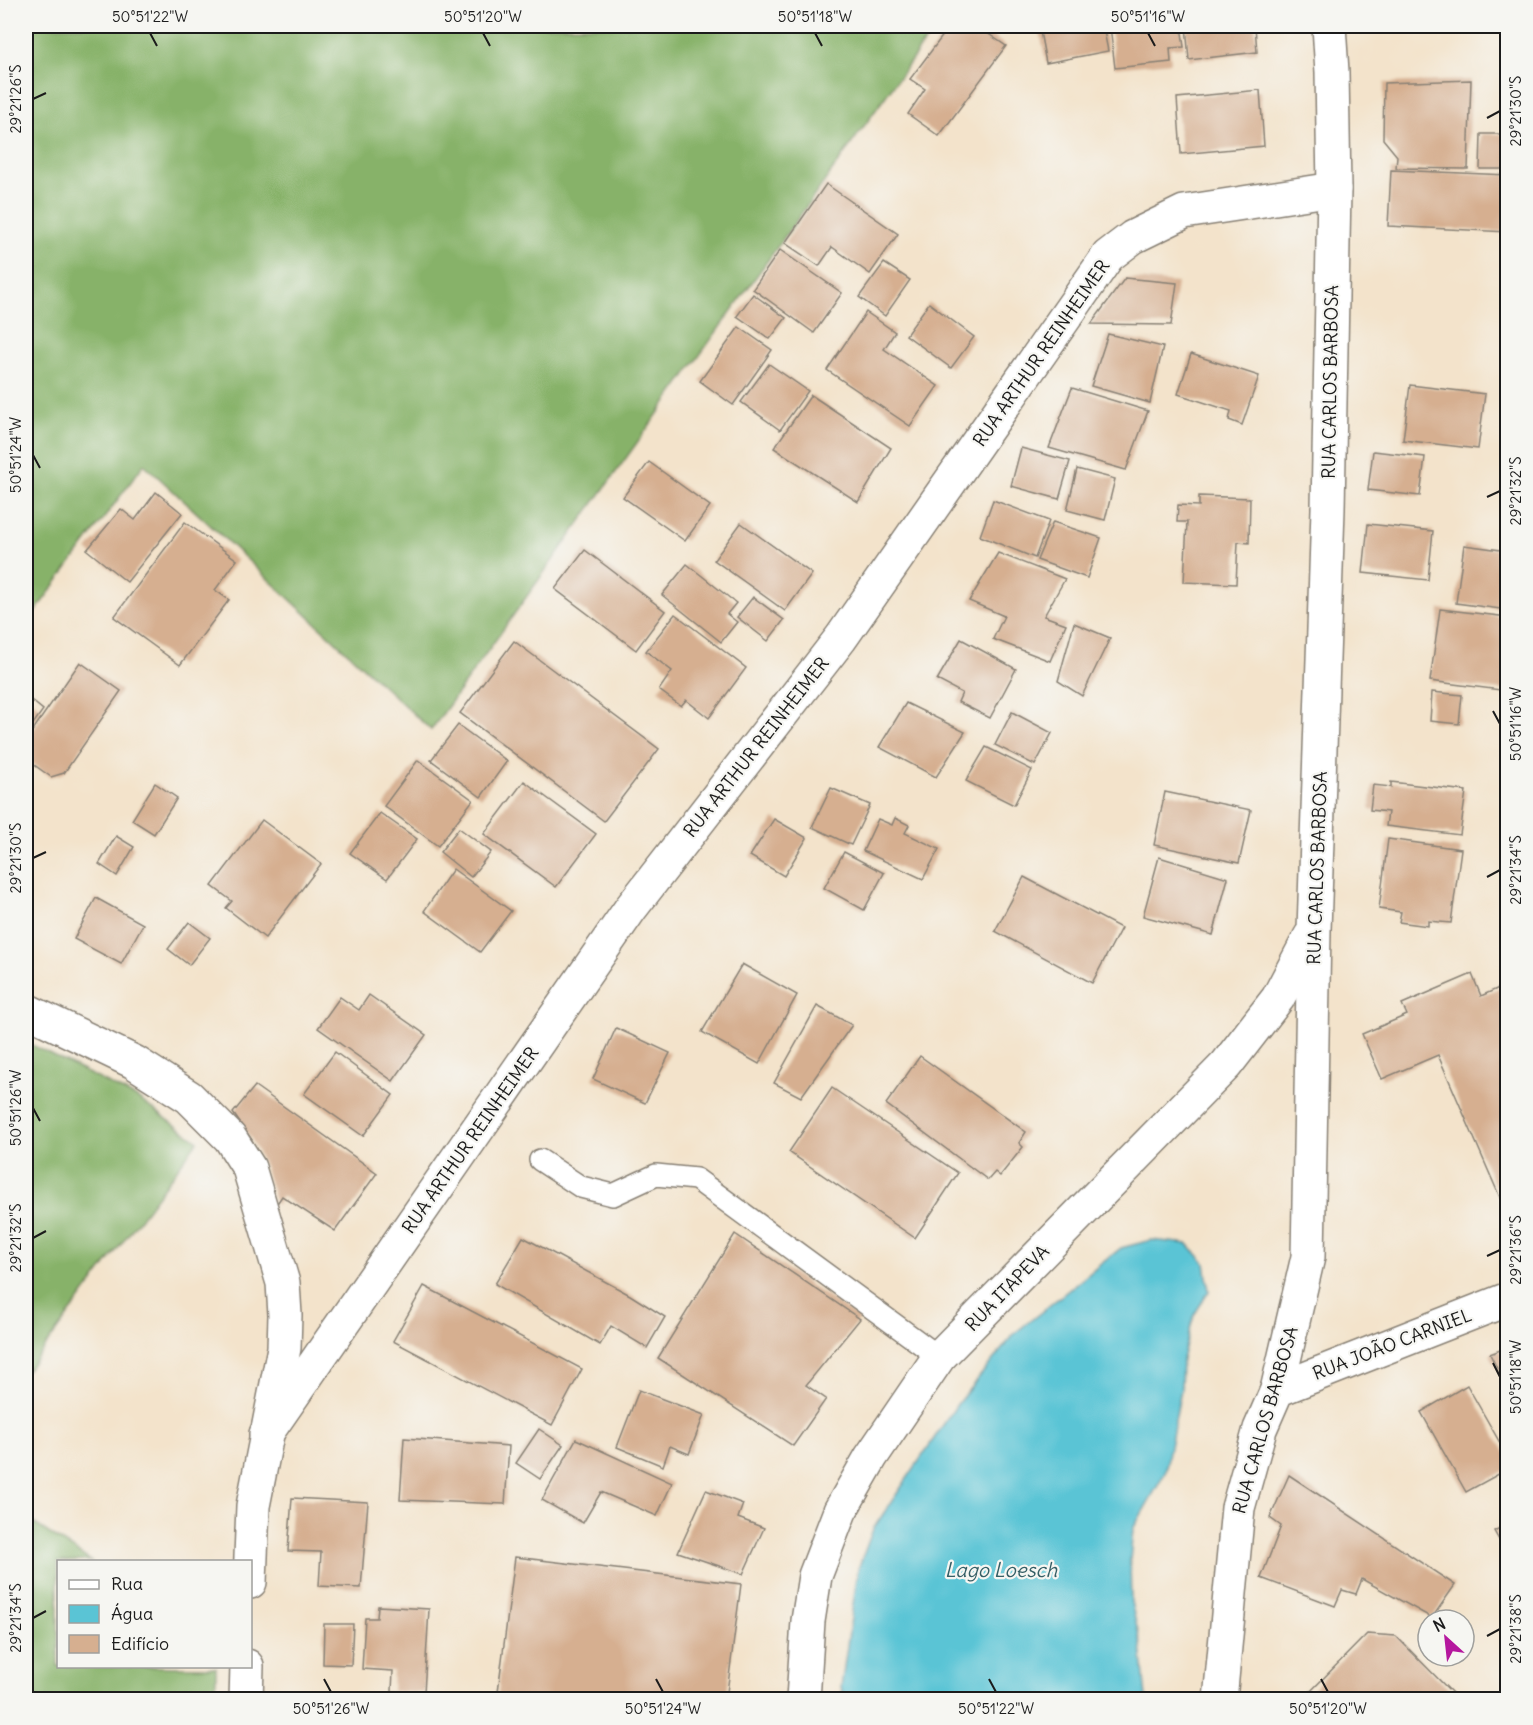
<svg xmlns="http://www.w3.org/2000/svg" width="1533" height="1725" viewBox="0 0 1533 1725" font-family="Delius,sans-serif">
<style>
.forest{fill:#87b269;stroke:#526742;stroke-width:1.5}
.water{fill:#5ac4d5;stroke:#3b7078;stroke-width:1.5}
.building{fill:#d6af90}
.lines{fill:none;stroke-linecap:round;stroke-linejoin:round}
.service-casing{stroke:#888074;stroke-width:24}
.minor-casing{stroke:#888074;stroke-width:36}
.tertiary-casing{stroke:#888074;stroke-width:36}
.service{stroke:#fff;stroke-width:21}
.minor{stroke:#fff;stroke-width:33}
.tertiary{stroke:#fff;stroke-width:33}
.ticks{fill:none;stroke:#1c1c1c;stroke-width:2}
.labels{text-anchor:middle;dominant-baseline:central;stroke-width:4.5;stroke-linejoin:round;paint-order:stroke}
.street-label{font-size:18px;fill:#1c1c1c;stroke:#f6f6f2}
.water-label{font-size:20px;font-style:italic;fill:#355f66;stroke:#f6f6f2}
.neatline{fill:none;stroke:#1c1c1c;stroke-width:2}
.ticks-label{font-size:15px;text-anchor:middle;fill:#1c1c1c}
</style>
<rect width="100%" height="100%" fill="#f6f6f2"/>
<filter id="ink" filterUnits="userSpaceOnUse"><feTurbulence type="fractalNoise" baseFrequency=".0167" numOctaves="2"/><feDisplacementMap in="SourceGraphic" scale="12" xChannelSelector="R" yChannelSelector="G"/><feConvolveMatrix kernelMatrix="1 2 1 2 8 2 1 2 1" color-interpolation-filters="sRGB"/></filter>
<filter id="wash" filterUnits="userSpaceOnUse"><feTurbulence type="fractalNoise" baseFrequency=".008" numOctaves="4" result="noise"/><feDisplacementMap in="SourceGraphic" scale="24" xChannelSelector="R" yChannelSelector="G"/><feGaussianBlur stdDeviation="1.35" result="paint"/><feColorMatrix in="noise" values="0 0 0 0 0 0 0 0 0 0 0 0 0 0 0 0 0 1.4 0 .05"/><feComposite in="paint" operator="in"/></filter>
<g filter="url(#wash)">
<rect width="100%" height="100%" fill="#f3e3cb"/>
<g class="forest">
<path d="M26,26H936L431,730L144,464L26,624Z"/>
<path d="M26,1042L137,1098L198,1141L26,1372Z"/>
<path d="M26,1518L91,1561L58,1562V1666L216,1667V1699H26Z"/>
</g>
<path class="water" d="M1151,1240L1188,1244L1205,1263L1209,1291L1194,1315L1182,1359L1181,1389L1165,1473L1133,1529L1130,1560L1131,1602L1141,1644L1146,1699H844L841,1688L858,1569L873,1529L958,1403L1015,1333L1121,1248Z"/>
<g id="blocks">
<g class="building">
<path d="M950,26H977L1006,46L939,136L908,114L925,89L910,79Z"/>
<path d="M1039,26H1103L1108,51L1046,63Z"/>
<path d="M1110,26H1181L1184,47L1170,48L1171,62L1115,68Z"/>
<path d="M1186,26H1255L1257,52L1189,60Z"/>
<path d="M1471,80L1468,169L1396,168L1397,156L1383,139L1384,83Z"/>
<path d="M1260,90L1264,146L1181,154L1177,98Z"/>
<path d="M1481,134H1508V169H1480Z"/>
<path d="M1391,170L1508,175V232L1388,226Z"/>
<path d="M826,184L898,234L870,274L832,247L819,266L785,243Z"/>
<path d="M780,250L842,293L814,333L753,289Z"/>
<path d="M884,263L910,280L885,316L859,297Z"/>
<path d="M1125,278L1177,283L1171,325L1091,324Z"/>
<path d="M753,294L786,318L770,339L737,316Z"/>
<path d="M929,303L974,337L951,368L906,335Z"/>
<path d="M866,312L895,332L884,349L938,386L910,426L827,370Z"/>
<path d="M739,327L772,350L733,405L700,381Z"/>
<path d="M1108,334L1163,347L1150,403L1091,386Z"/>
<path d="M1191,354L1259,376L1242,425L1229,420L1231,411L1178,394Z"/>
<path d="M769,364L808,391L780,430L741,402Z"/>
<path d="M1410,385L1485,394L1478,449L1403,440Z"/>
<path d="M1072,388L1148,411L1126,470L1049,448Z"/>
<path d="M811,395L891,448L858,502L774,448Z"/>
<path d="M1021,448L1070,461L1059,499L1011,486Z"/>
<path d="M1373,451L1425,457L1420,496L1368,490Z"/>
<path d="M649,462L710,506L685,541L623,497Z"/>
<path d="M1077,469L1115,479L1105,520L1067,510Z"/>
<path d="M156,492L182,513L127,582L87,550L121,509L135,520Z"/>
<path d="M1199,496L1250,498L1249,543L1238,542L1236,584L1184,582L1187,522H1177L1178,505L1199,506Z"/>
<path d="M993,500L1049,521L1035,558L980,536Z"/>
<path d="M185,522L237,560L215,590L229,600L180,665L114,617Z"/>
<path d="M1053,522L1101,538L1087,578L1037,560Z"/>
<path d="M741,523L812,574L785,611L714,560Z"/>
<path d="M1368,524L1433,531L1428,580L1363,573Z"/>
<path d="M1464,545L1508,551V610L1456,603Z"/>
<path d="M585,550L665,611L636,650L555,589Z"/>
<path d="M998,553L1065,579L1044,616L1066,624L1050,661L993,639L1004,616L969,601Z"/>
<path d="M687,564L736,603L727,614L737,622L721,642L662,595Z"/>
<path d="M753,597L784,620L768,641L737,617Z"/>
<path d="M1440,609L1508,617V691L1430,681Z"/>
<path d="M675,614L746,668L709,718L686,700L681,706L659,690L672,671L646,651Z"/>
<path d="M1074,623L1110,638L1082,696L1058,681Z"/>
<path d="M961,639L1016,669L990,718L958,702L962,693L937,680Z"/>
<path d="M514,641L659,749L604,821L460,713Z"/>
<path d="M80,662L121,691L64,773L51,777L26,759V740Z"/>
<path d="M1432,692L1462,695L1459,724L1430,721Z"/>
<path d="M26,696L43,710L26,734Z"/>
<path d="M906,703L965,732L936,777L879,747Z"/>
<path d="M1012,712L1052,733L1035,765L995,745Z"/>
<path d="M458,725L507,761L481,797L431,760Z"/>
<path d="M986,747L1032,770L1014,805L966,781Z"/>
<path d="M418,760L473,800L438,846L384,806Z"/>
<path d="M524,781L596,834L556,887L484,834Z"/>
<path d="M1391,782L1466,791L1460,835L1386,826L1388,812L1370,810L1373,785L1391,787Z"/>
<path d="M155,783L177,798L154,834L132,820Z"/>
<path d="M831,788L870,805L851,845L812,827Z"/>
<path d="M1165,792L1251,810L1239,863L1154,845Z"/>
<path d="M380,813L417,839L387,879L350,853Z"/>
<path d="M895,818L909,825L905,833L939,849L923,879L863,851L878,819L892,825Z"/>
<path d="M774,819L807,838L784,876L750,856Z"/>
<path d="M262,820L321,864L265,938L226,908L232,901L212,886Z"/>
<path d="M459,828L491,852L471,877L440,852Z"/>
<path d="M116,836L134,847L117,876L99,864Z"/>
<path d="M1388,839L1461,849L1451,923L1428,921V926L1399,922L1401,912L1379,909Z"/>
<path d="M844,852L884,873L864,910L824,888Z"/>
<path d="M1159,857L1228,878L1213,935L1143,916Z"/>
<path d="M453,869L511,911L480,952L424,911Z"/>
<path d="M1024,877L1121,928L1092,983L995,931Z"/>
<path d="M96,898L143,924L121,964L74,939Z"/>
<path d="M189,922L210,938L189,965L168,949Z"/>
<path d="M742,964L797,995L759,1064L702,1032Z"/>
<path d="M1472,974L1481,996L1508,984V1216L1438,1055L1382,1079L1362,1034L1407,1015L1402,1004Z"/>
<path d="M369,995L426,1035L393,1081L318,1028L340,997L359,1010Z"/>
<path d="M817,1006L852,1025L801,1097L774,1083Z"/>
<path d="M616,1028L670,1053L645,1103L593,1079Z"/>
<path d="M335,1052L393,1095L363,1136L304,1094Z"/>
<path d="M920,1056L1026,1132L1019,1143L1023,1147L1000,1176L995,1172L988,1180L886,1104Z"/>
<path d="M255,1086L377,1173L335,1231L282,1196L276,1205L265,1168L252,1140L233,1113Z"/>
<path d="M832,1088L958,1173L915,1238L789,1152Z"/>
<path d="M735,1234L860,1319L806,1385L826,1399L793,1446L658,1358Z"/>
<path d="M523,1237L630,1295L665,1317L647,1348L611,1326L600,1345L495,1284Z"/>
<path d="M424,1286L582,1369L552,1425L393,1341Z"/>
<path d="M1508,1347V1392L1490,1354Z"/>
<path d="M1467,1385L1508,1457V1469L1466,1492L1421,1412Z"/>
<path d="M639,1390L704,1415L689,1454L670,1446L663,1466L617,1447Z"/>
<path d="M539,1429L563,1445L540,1479L516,1463Z"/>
<path d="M404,1438L509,1446L505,1504L400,1500Z"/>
<path d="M576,1439L672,1483L657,1516L601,1492L583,1523L542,1500Z"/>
<path d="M1289,1475L1455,1585L1432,1618L1362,1579L1356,1594L1342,1590L1335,1606L1261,1578L1281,1526L1270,1518Z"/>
<path d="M706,1490L743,1504L738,1518L764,1528L743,1574L678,1552Z"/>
<path d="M292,1498L368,1502L361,1588L319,1586L321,1552L288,1551Z"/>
<path d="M1508,1524V1556L1494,1531Z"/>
<path d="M515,1557L741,1584L726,1700H497Z"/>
<path d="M378,1606L429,1609L424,1693L392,1691L393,1671L362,1669L365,1618H377Z"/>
<path d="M324,1624H353L351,1665L323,1664Z"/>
<path d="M1367,1634L1396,1636L1459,1700H1302Z"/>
</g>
</g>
</g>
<g filter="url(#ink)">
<use href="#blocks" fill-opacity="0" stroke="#888074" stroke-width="1.5"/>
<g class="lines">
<defs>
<path id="service" d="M540,1160L581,1187L613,1195L656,1175L696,1179L939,1357"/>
<g id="minor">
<path d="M26,1010L134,1062L189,1097L230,1138L249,1168L283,1283L285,1315L284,1348L253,1506L250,1582"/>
<path d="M1277,1390L1308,1257L1314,930L1328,509L1334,189L1332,72L1329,26"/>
<path d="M266,1434L631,908L841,638L1108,256L1133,237L1184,212L1334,189"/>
<path d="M246,1700L247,1666"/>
<path d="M803,1700L808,1621L815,1576L840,1511L871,1457L939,1357L1226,1065L1278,998L1310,937"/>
</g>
<path id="tertiary" d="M1220,1700L1238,1508L1260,1429L1277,1390L1508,1299"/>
</defs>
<use href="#service" class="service-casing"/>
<use href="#minor" class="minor-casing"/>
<use href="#tertiary" class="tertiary-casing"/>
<use href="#service" class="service"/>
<use href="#minor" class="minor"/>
<use href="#tertiary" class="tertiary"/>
</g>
</g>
<path class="ticks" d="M150,33L157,46M483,33L490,46M815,33L822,46M1148,33L1155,46M33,99L46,93M1487,118L1500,111M33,455L40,468M1487,497L1500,491M1493,711L1500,724M33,858L46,852M1487,877L1500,870M33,1108L40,1121M33,1238L46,1231M1487,1256L1500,1250M1493,1363L1500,1377M33,1618L46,1611M1487,1636L1500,1629M324,1679L331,1692M656,1679L663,1692M989,1679L996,1692M1321,1679L1328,1692"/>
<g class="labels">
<g class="street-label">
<text transform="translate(1041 353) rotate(-55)">RUA ARTHUR REINHEIMER</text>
<text transform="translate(1330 382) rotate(-89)">RUA CARLOS BARBOSA</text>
<text transform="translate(756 747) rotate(-52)">RUA ARTHUR REINHEIMER</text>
<text transform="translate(1317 868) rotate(-88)">RUA CARLOS BARBOSA</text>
<text transform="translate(470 1140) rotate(-55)">RUA ARTHUR REINHEIMER</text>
<text transform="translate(1007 1288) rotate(-46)">RUA ITAPEVA</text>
<text transform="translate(1392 1344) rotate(-21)">RUA JOÃO CARNIEL</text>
<text transform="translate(1265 1420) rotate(-74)">RUA CARLOS BARBOSA</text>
</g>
<g class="water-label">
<text x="1001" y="1569">Lago Loesch</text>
</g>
</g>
<rect width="1533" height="1725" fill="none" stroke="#f6f6f2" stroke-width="66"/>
<rect x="57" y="1560" width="195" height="108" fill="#f6f6f2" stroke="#9f9f9c" stroke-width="1.5"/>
<rect x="69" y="1580" width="30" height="9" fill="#ffffff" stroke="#9f9f9c" stroke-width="1.5"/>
<text x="111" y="1590" font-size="18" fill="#1c1c1c">Rua</text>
<rect x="69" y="1605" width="30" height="18" fill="#5ac4d5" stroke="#9f9f9c" stroke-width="1.5"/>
<text x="111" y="1620" font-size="18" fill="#1c1c1c">Água</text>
<rect x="69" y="1635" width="30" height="18" fill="#d6af90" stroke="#9f9f9c" stroke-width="1.5"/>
<text x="111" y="1650" font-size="18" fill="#1c1c1c">Edifício</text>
<g transform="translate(1446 1638) rotate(333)"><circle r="28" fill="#f6f6f2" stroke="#9f9f9c" stroke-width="1.5"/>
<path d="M0-4.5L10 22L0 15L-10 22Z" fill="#b5179e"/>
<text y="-9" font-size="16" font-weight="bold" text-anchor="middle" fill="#1c1c1c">N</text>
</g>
<rect x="33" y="33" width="1467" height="1659" class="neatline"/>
<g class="ticks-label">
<text x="150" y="22">50°51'22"W</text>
<text x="483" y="22">50°51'20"W</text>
<text x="815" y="22">50°51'18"W</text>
<text x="1148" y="22">50°51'16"W</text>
<text transform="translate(16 99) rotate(-90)" y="5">29°21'26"S</text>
<text transform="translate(1516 111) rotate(-90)" y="5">29°21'30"S</text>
<text transform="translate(16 455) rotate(-90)" y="5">50°51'24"W</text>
<text transform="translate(1516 491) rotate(-90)" y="5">29°21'32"S</text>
<text transform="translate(1516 724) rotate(-90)" y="5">50°51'16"W</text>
<text transform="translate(16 858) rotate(-90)" y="5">29°21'30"S</text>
<text transform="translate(1516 870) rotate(-90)" y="5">29°21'34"S</text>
<text transform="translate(16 1108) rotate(-90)" y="5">50°51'26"W</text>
<text transform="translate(16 1238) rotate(-90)" y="5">29°21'32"S</text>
<text transform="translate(1516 1250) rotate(-90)" y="5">29°21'36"S</text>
<text transform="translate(1516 1377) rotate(-90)" y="5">50°51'18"W</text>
<text transform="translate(16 1618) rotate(-90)" y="5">29°21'34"S</text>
<text transform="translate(1516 1629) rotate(-90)" y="5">29°21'38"S</text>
<text x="331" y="1714">50°51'26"W</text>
<text x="663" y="1714">50°51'24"W</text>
<text x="996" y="1714">50°51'22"W</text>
<text x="1328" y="1714">50°51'20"W</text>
</g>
</svg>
